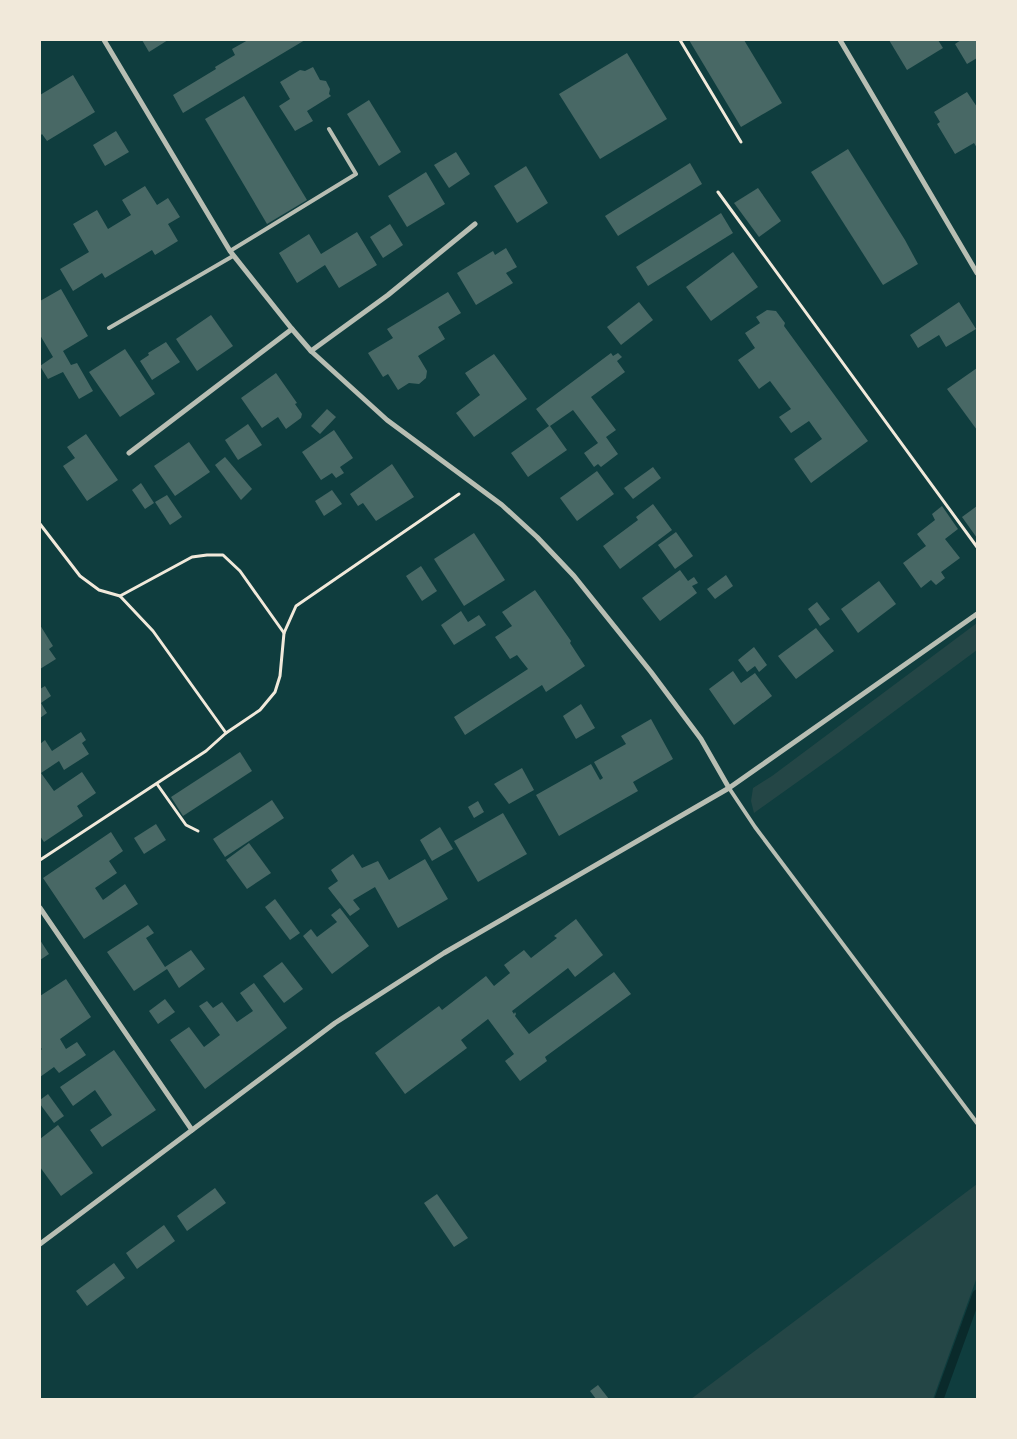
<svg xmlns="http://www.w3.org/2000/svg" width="1017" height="1439" viewBox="0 0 1017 1439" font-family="'Titillium Web',sans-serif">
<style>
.green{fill:#244646}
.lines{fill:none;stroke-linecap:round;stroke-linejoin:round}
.stream{stroke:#0a2a2b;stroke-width:9}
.building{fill:#486865}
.path{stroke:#f1e9da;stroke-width:3}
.service{stroke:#b8beb3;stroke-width:4}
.minor{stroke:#b8beb3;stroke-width:5}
</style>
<rect width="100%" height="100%" fill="#0f3d3e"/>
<g class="green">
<path d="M977,623V650L838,753L754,813L751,801L753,788L772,776Z"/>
<path d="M977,1184V1277L933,1399H691Z"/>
</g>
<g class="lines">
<path class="stream" d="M939,1399L977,1294"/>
</g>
<g class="building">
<path d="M142,40H168L149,52Z"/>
<path d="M248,40H305L183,113L173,95L216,69L215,67L235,55L232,49Z"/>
<path d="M689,40H744L782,103L741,127Z"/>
<path d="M889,40H938L943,48L907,70Z"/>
<path d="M961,40H977V58L967,64L955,44Z"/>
<path d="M627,53L667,119L600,159L559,94Z"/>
<path d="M313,67L320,80L326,81L330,89L329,94L331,96L307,111L313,121L295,131L279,106L290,99L280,82L300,70L305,71Z"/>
<path d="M73,75L95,112L47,141L42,134L40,136V95Z"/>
<path d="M967,92L977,107V148L974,143L955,154L937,124L940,122L934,112Z"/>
<path d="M244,96L307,200L267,224L205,119Z"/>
<path d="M369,100L401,152L379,166L347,114Z"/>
<path d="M116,131L129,152L105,166L93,145Z"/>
<path d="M848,149L905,240L918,264L883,285L811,172Z"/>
<path d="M456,152L470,174L449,188L434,165Z"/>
<path d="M690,163L702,184L618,236L605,216Z"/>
<path d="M526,166L548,203L517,223L494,186Z"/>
<path d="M426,172L445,204L407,227L388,196Z"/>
<path d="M145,186L157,205L168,198L180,217L168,224L178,241L155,255L152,250L105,278L102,273L73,291L60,269L89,252L73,224L97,210L108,229L131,215L122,200Z"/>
<path d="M758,188L781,221L759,237L734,203Z"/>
<path d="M721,213L733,233L648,286L636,267Z"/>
<path d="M390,224L403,245L383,258L370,237Z"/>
<path d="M357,232L377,265L339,288L325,265L297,283L279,253L309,234L321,254Z"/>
<path d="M506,248L517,267L506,273L513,283L476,305L457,273L493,251L495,255Z"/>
<path d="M733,252L758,287L711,321L686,287Z"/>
<path d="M61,289L88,336L63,351L71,365L77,363L93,391L79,399L63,372L48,379L40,366L53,357L40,335V301Z"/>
<path d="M448,292L461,313L438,327L445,339L418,356L427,371L426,378L419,384L409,383L398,390L388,374L383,377L368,353L393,338L387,329Z"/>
<path d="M639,302L653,320L621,345L607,327Z"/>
<path d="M959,302L976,329L946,347L939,335L918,348L910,335Z"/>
<path d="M767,310L776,311L785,323L784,326L868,441L811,483L794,459L822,439L809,421L791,433L779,417L791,409L770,381L759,389L738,360L755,348L745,333L760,323L756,317Z"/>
<path d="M211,315L233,346L197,371L176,339Z"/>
<path d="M166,342L180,362L152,380L140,361L149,355L148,353Z"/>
<path d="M125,349L155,394L120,417L89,372Z"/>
<path d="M611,353L613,356L618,353L622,357L617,361L625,372L591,397L616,430L606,437L618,454L601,467L598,464L594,467L584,453L598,443L573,410L550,426L567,450L528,477L511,453L549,426L536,409Z"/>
<path d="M494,354L527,399L474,437L456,413L480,395L465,373Z"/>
<path d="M977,368V430L947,389Z"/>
<path d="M276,373L297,403L295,404L302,414L301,418L286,429L278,417L262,428L241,398Z"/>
<path d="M327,409L336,417L320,434L311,426Z"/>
<path d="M248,424L262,445L238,460L225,440Z"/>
<path d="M334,430L353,458L340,467L344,473L336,478L332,473L321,480L302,452Z"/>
<path d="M86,434L118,480L87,501L63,466L75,458L67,447Z"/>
<path d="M189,442L210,472L175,496L154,466Z"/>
<path d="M225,457L252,489L241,500L215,465Z"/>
<path d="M392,464L414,497L376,521L363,503L358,506L350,494Z"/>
<path d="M653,467L661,478L633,499L624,488Z"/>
<path d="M597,471L614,494L577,521L560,498Z"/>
<path d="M141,483L154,503L145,509L132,490Z"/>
<path d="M332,490L342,504L324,516L315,501Z"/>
<path d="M167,495L182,517L170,525L155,502Z"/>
<path d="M653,504L672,530L620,569L603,546L638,520L636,517Z"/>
<path d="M942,506L958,529L945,539L960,558L941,572L945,578L936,585L931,580L921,588L903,563L926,546L917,534L935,520L932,514Z"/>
<path d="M977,506V538L962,517Z"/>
<path d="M676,532L693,556L675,569L658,545Z"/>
<path d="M474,533L505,580L464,606L434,559Z"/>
<path d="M421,566L437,591L422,601L406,576Z"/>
<path d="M680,570L688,581L694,577L698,583L692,586L697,593L660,621L642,598Z"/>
<path d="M726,575L733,586L715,599L707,589Z"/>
<path d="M879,581L896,604L858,633L841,609Z"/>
<path d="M535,590L571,641L570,643L585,666L546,692L542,685L465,735L454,717L528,669L517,655L510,659L495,637L512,626L502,612Z"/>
<path d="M817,602L830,619L820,626L808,609Z"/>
<path d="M461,611L468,622L479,615L486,625L454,645L441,625Z"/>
<path d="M40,625L53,646L49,649L56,659L40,669Z"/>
<path d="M816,628L834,651L796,679L778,656Z"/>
<path d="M754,647L767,665L759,672L755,666L747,672L738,660Z"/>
<path d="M733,671L741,683L755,673L772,696L734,725L709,689Z"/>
<path d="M45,686L51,696L41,703L47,713L40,718V689Z"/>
<path d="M581,704L595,728L576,739L563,716Z"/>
<path d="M651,719L673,759L633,782L638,791L559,836L536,795L591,764L600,780L603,778L594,762L626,744L621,736Z"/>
<path d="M81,732L86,740L82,743L89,754L64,770L59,761L41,773L54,791L82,772L96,793L77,806L83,816L44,842L40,836V744L45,740L52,751Z"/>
<path d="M240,752L252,771L183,816L171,797Z"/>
<path d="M522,768L534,790L509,804L494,784Z"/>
<path d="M272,800L284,818L225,857L213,839Z"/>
<path d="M478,801L484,812L474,818L468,807Z"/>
<path d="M503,813L527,854L478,882L454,841Z"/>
<path d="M156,824L166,840L144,854L134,838Z"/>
<path d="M440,827L453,849L432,861L420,840Z"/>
<path d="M111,832L123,851L109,861L117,873L95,888L103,900L125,884L138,904L84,939L43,878Z"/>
<path d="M249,843L271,873L247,889L226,860Z"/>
<path d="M353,854L362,868L378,861L389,880L425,859L448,899L398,928L375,887L353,900L360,909L350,916L328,888L338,881L331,870Z"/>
<path d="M275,899L300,933L290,940L265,907Z"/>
<path d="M340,908L369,946L332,974L303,936L311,929L317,937L337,922L331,915Z"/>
<path d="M576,919L603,955L575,977L568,968L512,1011L514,1014L515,1012L516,1014L515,1016L529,1034L614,972L631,994L545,1057L547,1061L520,1081L505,1061L514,1054L488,1019L461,1040L467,1048L405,1094L375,1053L439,1006L442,1010L486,976L494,986L510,973L504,965L524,950L531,958L557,938L554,936Z"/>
<path d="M148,925L154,933L146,938L165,967L191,950L205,969L179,988L167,969L134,991L107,952Z"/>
<path d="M40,940L49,954L40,960Z"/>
<path d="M282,962L303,989L284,1003L263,976Z"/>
<path d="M66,979L91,1017L60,1039L66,1049L77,1042L86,1055L59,1073L54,1067L40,1077V1051L42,1049L40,1047V996Z"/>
<path d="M254,983L287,1028L205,1089L170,1040L189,1027L204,1047L220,1035L199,1006L207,1001L213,1008L222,1002L237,1022L253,1011L240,993Z"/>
<path d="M165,999L175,1012L158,1024L149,1011Z"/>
<path d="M114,1050L156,1110L102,1147L90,1130L112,1115L95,1090L73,1106L60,1087Z"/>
<path d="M48,1094L64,1116L54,1123L40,1104V1100Z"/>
<path d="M58,1125L93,1173L61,1196L40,1167V1139Z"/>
<path d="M215,1188L226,1203L187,1231L177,1216Z"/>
<path d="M437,1194L468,1238L454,1247L424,1203Z"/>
<path d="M164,1225L175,1241L137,1269L126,1253Z"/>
<path d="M114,1263L125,1278L87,1306L76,1291Z"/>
<path d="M598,1385L609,1399H596L590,1391Z"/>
</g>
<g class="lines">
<g class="path">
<path d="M680,40L741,142"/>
<path d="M718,192L977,547"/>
<path d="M40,524L80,576L99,590L120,596L153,631L226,733L260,710L275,692L280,676L284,633L296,606L459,494"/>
<path d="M120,596L192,557L207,555H223L240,571L284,633"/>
<path d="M157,784L186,825L198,831"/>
<path d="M40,860L206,751L226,733"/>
</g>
<g class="service">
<path d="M230,251L356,174L329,129"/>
<path d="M109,328L233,256"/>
<path d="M729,788L755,827L977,1123"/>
</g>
<g class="minor">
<path d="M104,40L230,251L292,329L311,351L387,420L502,505L537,537L574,576L651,672L701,739L729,788"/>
<path d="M840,40L977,273"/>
<path d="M311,351L388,295L475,224"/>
<path d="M129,453L292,329"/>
<path d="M40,908L192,1130"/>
<path d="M40,1244L335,1023L444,953L729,788L977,614"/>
</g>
</g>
<rect width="1017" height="1439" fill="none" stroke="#f1e9da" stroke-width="82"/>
</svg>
